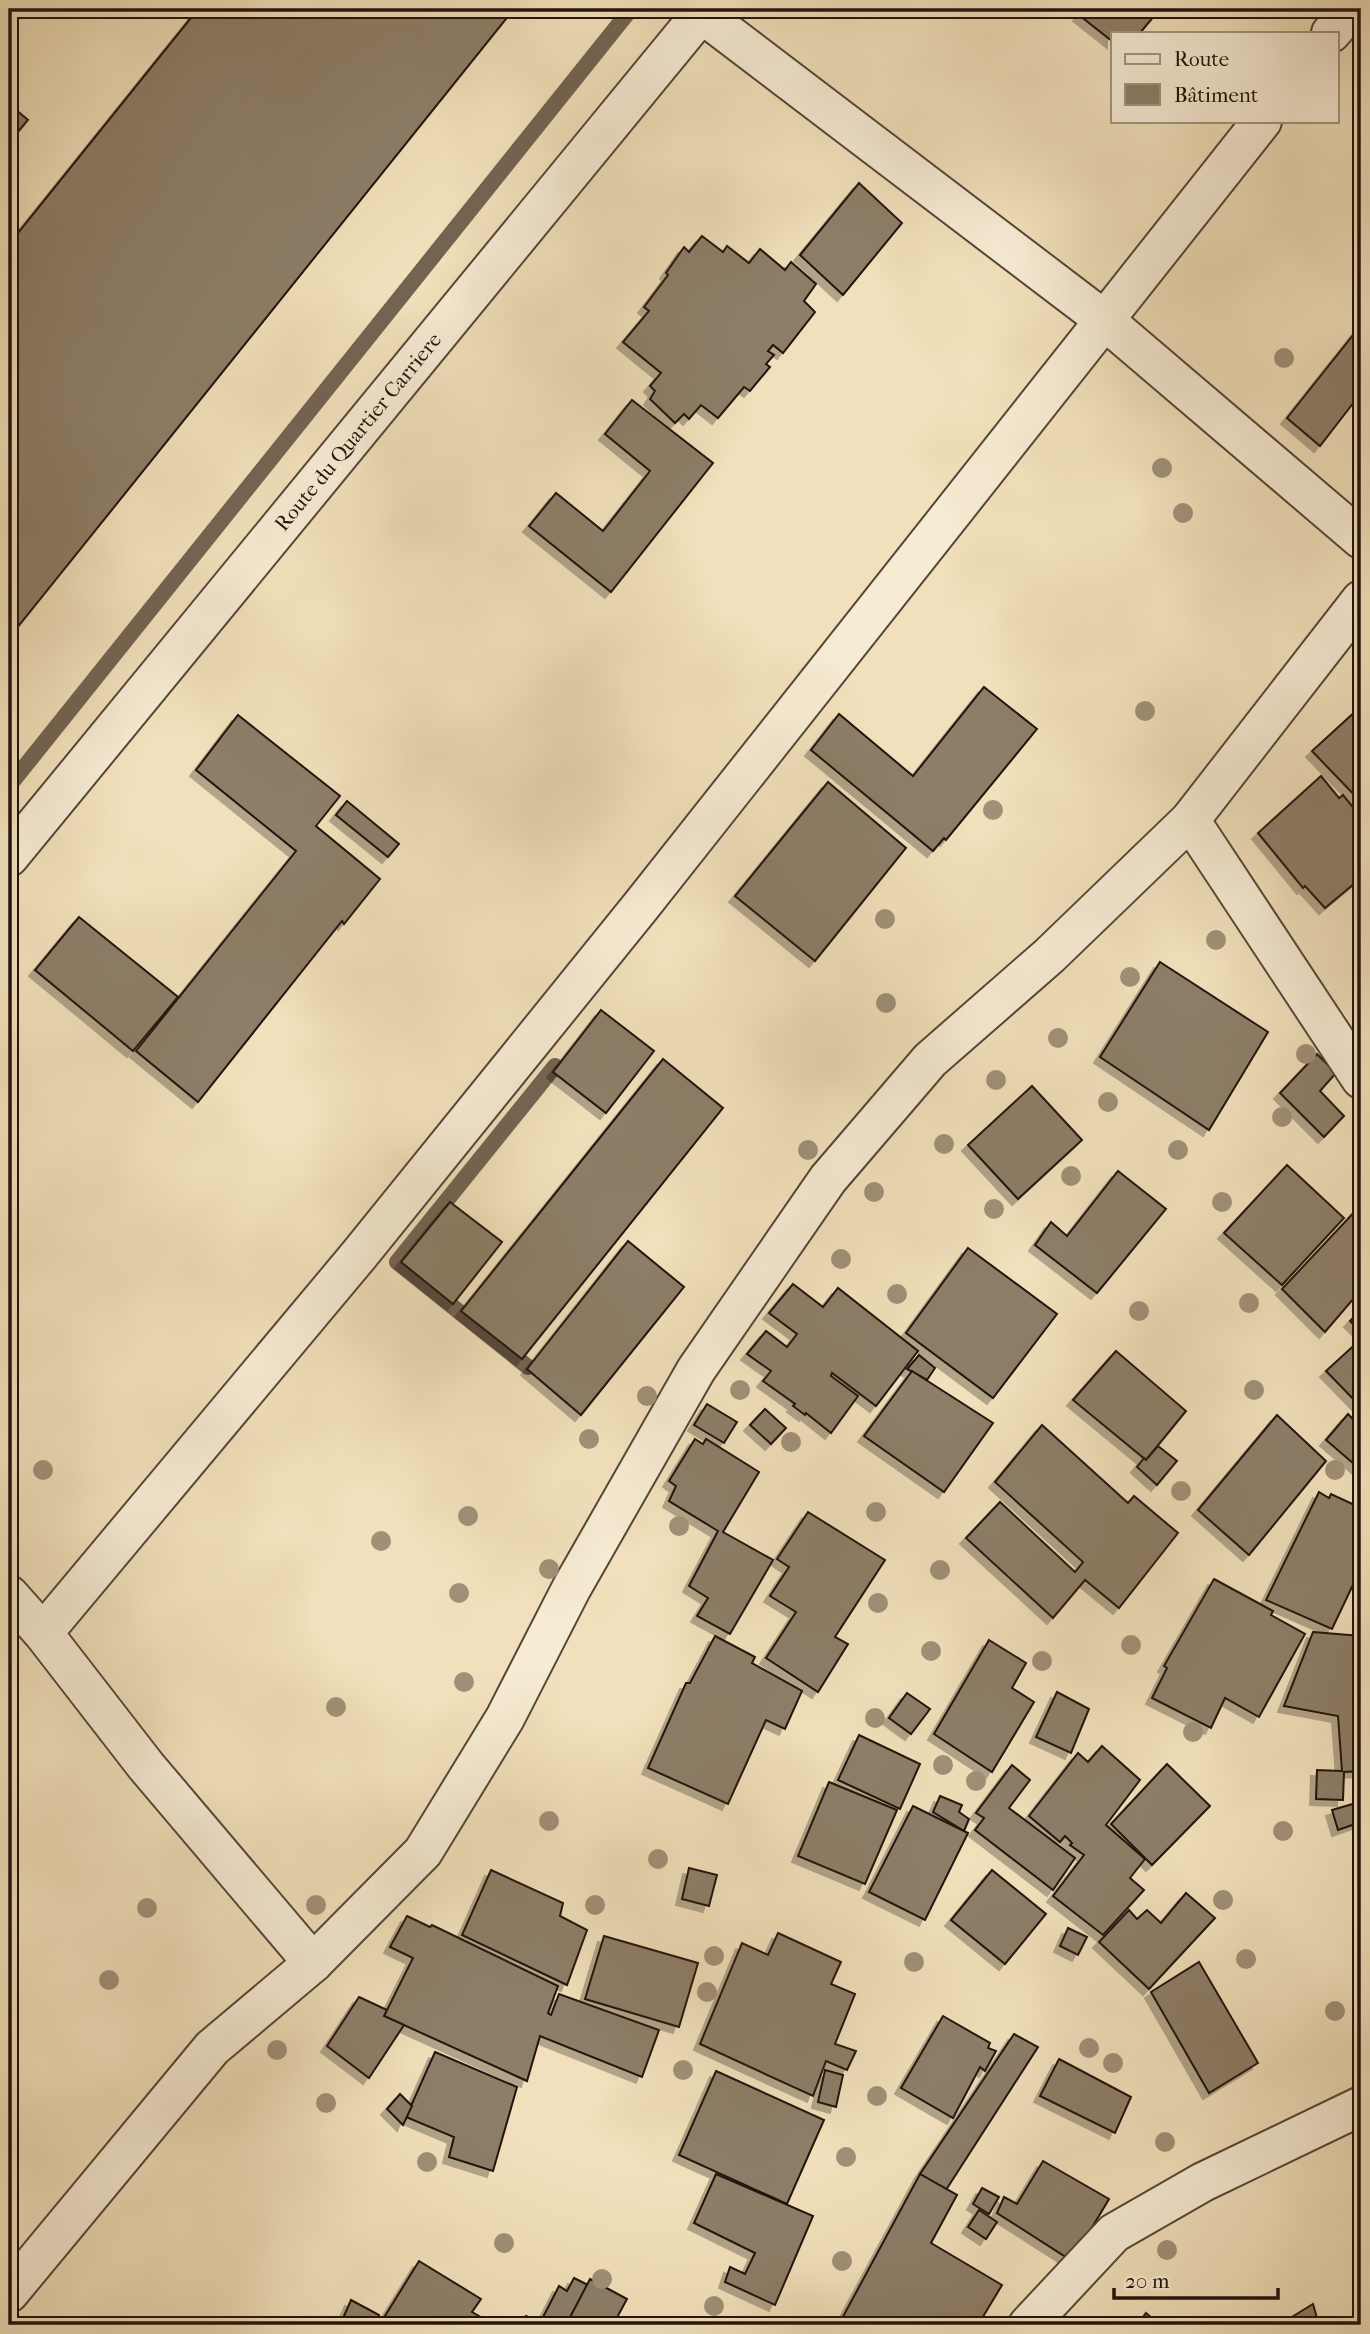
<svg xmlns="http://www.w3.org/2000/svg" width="1370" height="2334" viewBox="0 0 1370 2334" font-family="'IM FELL French Canon',serif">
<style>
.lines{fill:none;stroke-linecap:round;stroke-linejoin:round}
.stream{stroke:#736452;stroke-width:16}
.building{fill:#8d7e67;stroke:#21130d;stroke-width:2;filter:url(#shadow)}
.minor-casing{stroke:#554638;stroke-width:42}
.minor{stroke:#f6ebd3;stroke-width:38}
.tree{fill:#a09077}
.labels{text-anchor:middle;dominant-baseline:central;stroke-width:6;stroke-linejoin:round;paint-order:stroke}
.street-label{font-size:21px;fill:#21130d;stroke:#f6ebd3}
</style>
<defs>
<filter id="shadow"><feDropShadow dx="-6" dy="6" stdDeviation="0" flood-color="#0004"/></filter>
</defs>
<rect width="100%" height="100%" fill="#f1e0bb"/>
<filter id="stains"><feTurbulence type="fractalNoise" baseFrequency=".00286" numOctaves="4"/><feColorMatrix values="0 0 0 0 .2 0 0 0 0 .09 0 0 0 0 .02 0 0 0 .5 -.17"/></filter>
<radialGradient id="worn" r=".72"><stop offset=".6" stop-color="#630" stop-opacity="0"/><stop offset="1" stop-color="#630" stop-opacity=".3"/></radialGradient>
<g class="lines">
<g class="stream">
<path d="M9,786L631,9"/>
<path d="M528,1367L397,1262L555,1066"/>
</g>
</g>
<g class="building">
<path d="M198,9H514L9,638V244Z"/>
<path d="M1084,9H1160L1140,33H1113V42L1079,15Z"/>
<path d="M9,104L28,120L9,143Z"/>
<path d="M859,183L902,223L843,295L800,255Z"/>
<path d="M702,236L723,252L727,246L749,263L760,249L785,270L791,262L816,284L804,301L815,312L783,353L773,345L768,351L774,355L766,364L770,367L750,391L744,387L718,418L701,405L689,419L684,414L675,423L650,399L655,391L650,386L661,373L623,342L649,311L644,307L668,275L666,273L684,247L689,252Z"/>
<path d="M1361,325V393L1320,446L1287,418Z"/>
<path d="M632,400L713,463L611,592L529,526L556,493L603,531L650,471L605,434Z"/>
<path d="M984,687L1037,729L946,840L944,838L933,851L811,750L839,714L913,776Z"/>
<path d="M1357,710L1361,714V802L1312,751Z"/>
<path d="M238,715L340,796L316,826L380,879L344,924L342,921L198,1102L136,1051L296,851L196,770Z"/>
<path d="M1321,776L1339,798L1343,795L1361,817V878L1325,908L1305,886L1303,888L1258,833Z"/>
<path d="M828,782L906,848L815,961L735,896Z"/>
<path d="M347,801L399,844L388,857L336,815Z"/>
<path d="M79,917L178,997L133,1051L35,970Z"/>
<path d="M1160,962L1268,1032L1209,1130L1100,1057Z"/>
<path d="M601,1010L654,1051L606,1113L553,1072Z"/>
<path d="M1317,1054L1336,1073L1320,1091L1344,1116L1324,1137L1280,1093Z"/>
<path d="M663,1059L723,1108L522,1359L461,1311Z"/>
<path d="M1032,1086L1082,1140L1018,1199L968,1145Z"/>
<path d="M1287,1165L1344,1218L1282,1285L1224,1233Z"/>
<path d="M1118,1171L1166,1209L1097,1293L1035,1245L1051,1222L1067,1236Z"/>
<path d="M450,1202L502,1242L453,1304L401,1262Z"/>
<path d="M1360,1206L1361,1290L1325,1332L1282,1289Z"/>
<path d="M628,1241L684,1287L581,1415L527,1369Z"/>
<path d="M968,1248L1057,1314L993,1398L906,1333Z"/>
<path d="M793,1284L823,1307L838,1288L918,1351L876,1406L832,1373L831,1376L858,1396L831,1433L806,1413L805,1415L793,1406L795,1404L763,1381L771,1371L747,1354L766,1331L787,1347L797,1334L769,1313Z"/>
<path d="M1361,1310V1332L1350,1321Z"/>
<path d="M1361,1339V1407L1326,1371Z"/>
<path d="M1116,1351L1186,1411L1146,1460L1073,1400Z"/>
<path d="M919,1355L935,1368L927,1380L907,1369Z"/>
<path d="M912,1371L993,1423L944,1492L864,1436Z"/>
<path d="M707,1404L737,1422L724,1443L694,1425Z"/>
<path d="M765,1409L786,1428L771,1444L750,1425Z"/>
<path d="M1348,1414L1359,1425L1361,1423V1470L1326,1440Z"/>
<path d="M1277,1415L1326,1461L1249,1555L1198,1510Z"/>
<path d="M1042,1425L1128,1503L1134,1496L1178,1533L1119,1608L1085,1580L1053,1618L966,1538L1000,1502L1075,1572L1083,1562L995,1482Z"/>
<path d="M695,1439L703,1444L706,1439L759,1472L723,1532L773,1560L730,1634L697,1616L708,1598L689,1586L718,1531L669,1501L676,1486L669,1481Z"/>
<path d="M1158,1446L1177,1461L1157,1485L1137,1467L1144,1458L1146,1460Z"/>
<path d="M1319,1492L1329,1498L1331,1494L1361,1508V1568L1332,1629L1266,1600Z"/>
<path d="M808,1512L885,1560L835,1637L848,1644L818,1692L766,1658L796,1612L770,1596L789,1567L777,1559Z"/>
<path d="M1214,1579L1273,1611L1271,1615L1305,1634L1259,1717L1225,1698L1211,1728L1152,1698L1167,1668L1164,1666Z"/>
<path d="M1313,1632L1361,1636V1771L1344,1772L1343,1800L1316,1799L1317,1770L1342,1771L1338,1716L1284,1706Z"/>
<path d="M715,1636L755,1657L752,1663L802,1691L785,1729L766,1720L728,1804L648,1768L686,1683H690Z"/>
<path d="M989,1640L1026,1663L1012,1688L1034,1702L992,1772L934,1734Z"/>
<path d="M1057,1692L1089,1709L1071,1753L1036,1737Z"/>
<path d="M907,1693L930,1709L911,1734L889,1718Z"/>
<path d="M859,1735L920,1764L900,1809L838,1780Z"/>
<path d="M1102,1746L1140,1780L1106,1825L1145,1859L1130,1878L1144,1890L1103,1935L1053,1896L1084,1855L1070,1845L1072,1843L1065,1836L1060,1842L1029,1816L1078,1753L1088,1762Z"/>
<path d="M1167,1764L1210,1806L1152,1865L1111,1824Z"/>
<path d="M1012,1765L1030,1780L1009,1808L1075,1858L1053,1890L975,1830L984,1818L976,1813Z"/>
<path d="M829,1782L897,1810L865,1884L798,1856Z"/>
<path d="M940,1796L962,1805L959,1812L969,1819L964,1831L933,1812Z"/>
<path d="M1356,1803L1361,1822L1338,1830L1332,1810Z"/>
<path d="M913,1806L968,1833L925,1920L869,1892Z"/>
<path d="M689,1868L717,1875L709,1906L682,1899Z"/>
<path d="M491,1870L563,1903L560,1916L587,1930L567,1985L462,1935Z"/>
<path d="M992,1870L1046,1914L1005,1964L951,1920Z"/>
<path d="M1186,1893L1215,1918L1149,1989L1099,1942L1129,1910L1137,1919L1147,1910L1161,1923Z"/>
<path d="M407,1916L430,1927L432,1925L558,1986L548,2013L551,2015L559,1994L659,2030L642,2077L540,2036L527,2081L384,2016L413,1958L390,1947Z"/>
<path d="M1068,1928L1087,1937L1078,1955L1060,1946Z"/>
<path d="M778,1933L841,1962L831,1984L855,1994L835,2044L856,2051L847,2070L826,2061L813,2096L700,2044L742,1943L768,1955Z"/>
<path d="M604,1936L698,1963L679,2027L585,1999Z"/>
<path d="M1199,1962L1258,2063L1209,2093L1151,1992Z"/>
<path d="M359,1997L387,2010L384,2016L404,2025L369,2078L327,2046Z"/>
<path d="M943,2016L990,2043L988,2048L996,2051L985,2071L980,2067L953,2118L901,2088Z"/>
<path d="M1014,2034L1038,2047L946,2190L920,2174Z"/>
<path d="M435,2052L517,2087L493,2171L449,2157L454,2137L406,2117Z"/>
<path d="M1059,2059L1131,2097L1115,2133L1040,2096Z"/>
<path d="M825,2070L843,2075L836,2107L818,2102Z"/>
<path d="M716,2071L824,2120L787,2204L679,2155Z"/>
<path d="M400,2094L412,2106L403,2125L387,2109Z"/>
<path d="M1043,2161L1109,2199L1072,2261L997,2213L1004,2197L1017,2204Z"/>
<path d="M716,2174L813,2216L775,2305L725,2282L730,2267L745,2274L755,2253L694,2223Z"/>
<path d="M920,2174L957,2195L931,2243L1002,2285L978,2325L839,2324Z"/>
<path d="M982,2188L999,2197L989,2214L973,2204Z"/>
<path d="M979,2210L997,2222L986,2239L968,2227Z"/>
<path d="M419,2261L481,2299L472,2312L491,2323L489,2325L380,2324Z"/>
<path d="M574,2278L588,2285L566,2325H554L542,2319L559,2286L567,2291Z"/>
<path d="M590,2279L627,2299L613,2325H566Z"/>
<path d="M351,2300L379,2315L375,2325H340Z"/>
<path d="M1313,2304L1319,2325H1279Z"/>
<path d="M1146,2313L1160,2325H1137Z"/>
<path d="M526,2316L543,2325H520Z"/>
</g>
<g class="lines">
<defs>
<g id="minor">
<path d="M702,14L1103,319L1361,539"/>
<path d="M1331,33L1352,9"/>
<path d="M1361,600L1190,820L1361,1079"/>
<path id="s1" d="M9,857L705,9"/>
<path d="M9,1595L43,1633L146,1766L313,1963"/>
<path d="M43,1633L359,1255L641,906L1262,121"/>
<path d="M9,2293L212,2048L313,1963L423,1852L505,1718L571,1589L696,1370L828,1179L930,1060L1049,956L1190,820"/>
<path d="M1028,2325L1114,2233L1203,2182L1361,2106"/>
</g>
</defs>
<use href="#minor" class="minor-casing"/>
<use href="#minor" class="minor"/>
</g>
<g class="tree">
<circle cx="1284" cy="358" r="10"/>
<circle cx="1162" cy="468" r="10"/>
<circle cx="1183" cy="513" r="10"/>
<circle cx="1145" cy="711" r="10"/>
<circle cx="993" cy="810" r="10"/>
<circle cx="885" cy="919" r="10"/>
<circle cx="1216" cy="940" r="10"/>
<circle cx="1130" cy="977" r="10"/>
<circle cx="886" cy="1003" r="10"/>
<circle cx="1058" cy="1038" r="10"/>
<circle cx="1306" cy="1054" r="10"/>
<circle cx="996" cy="1080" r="10"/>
<circle cx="1108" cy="1102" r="10"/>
<circle cx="1282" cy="1117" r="10"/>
<circle cx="944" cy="1144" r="10"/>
<circle cx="808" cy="1150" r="10"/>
<circle cx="1178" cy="1150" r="10"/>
<circle cx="1071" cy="1176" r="10"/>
<circle cx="874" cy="1192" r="10"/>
<circle cx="1222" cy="1202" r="10"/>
<circle cx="994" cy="1209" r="10"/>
<circle cx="841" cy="1259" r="10"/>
<circle cx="897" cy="1294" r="10"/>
<circle cx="1249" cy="1303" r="10"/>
<circle cx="1139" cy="1311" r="10"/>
<circle cx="740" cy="1390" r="10"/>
<circle cx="1254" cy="1390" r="10"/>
<circle cx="647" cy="1396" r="10"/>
<circle cx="589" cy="1439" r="10"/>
<circle cx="791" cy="1442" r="10"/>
<circle cx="43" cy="1470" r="10"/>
<circle cx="1335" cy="1470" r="10"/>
<circle cx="1181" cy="1491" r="10"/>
<circle cx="876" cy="1512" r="10"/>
<circle cx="468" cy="1516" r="10"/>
<circle cx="679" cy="1526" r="10"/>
<circle cx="381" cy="1541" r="10"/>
<circle cx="549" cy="1569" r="10"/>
<circle cx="940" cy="1570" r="10"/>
<circle cx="459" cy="1593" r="10"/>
<circle cx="878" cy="1603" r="10"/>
<circle cx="1131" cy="1645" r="10"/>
<circle cx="931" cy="1651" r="10"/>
<circle cx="1042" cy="1661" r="10"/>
<circle cx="464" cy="1682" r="10"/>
<circle cx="336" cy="1707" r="10"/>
<circle cx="875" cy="1718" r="10"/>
<circle cx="1193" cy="1732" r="10"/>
<circle cx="943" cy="1765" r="10"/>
<circle cx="976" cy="1781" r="10"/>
<circle cx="549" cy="1821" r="10"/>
<circle cx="1283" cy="1831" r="10"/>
<circle cx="658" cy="1859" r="10"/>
<circle cx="1223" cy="1900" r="10"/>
<circle cx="316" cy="1905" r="10"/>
<circle cx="595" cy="1905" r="10"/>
<circle cx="147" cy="1908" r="10"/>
<circle cx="714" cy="1956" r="10"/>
<circle cx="1246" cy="1959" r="10"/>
<circle cx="914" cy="1962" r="10"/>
<circle cx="109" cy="1980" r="10"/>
<circle cx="707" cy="1992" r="10"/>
<circle cx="1335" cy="2011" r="10"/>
<circle cx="1089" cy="2048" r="10"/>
<circle cx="277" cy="2050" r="10"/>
<circle cx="1113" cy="2063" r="10"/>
<circle cx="683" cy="2070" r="10"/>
<circle cx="877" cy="2096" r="10"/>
<circle cx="326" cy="2103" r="10"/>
<circle cx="1165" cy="2142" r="10"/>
<circle cx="846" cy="2157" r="10"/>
<circle cx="427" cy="2162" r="10"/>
<circle cx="504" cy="2243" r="10"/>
<circle cx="1167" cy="2250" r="10"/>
<circle cx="842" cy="2261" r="10"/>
<circle cx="602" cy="2279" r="10"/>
<circle cx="714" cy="2306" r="10"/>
</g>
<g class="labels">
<g class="street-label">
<text stroke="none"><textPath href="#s1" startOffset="550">Route du Quartier Carriere</textPath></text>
</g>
</g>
<rect width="1370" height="2334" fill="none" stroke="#f1e0bb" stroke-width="35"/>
<rect x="10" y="10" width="1349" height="2313" fill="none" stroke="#21130d" stroke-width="3.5"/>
<rect x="18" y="18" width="1335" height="2299" fill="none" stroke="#21130d" stroke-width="2"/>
<rect x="1111" y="32" width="228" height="91" fill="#f6ebd3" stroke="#a19584" stroke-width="2"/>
<rect x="1125" y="54" width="35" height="10" fill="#f6ebd3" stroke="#a19584" stroke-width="2"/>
<text x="1174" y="66" font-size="21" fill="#21130d">Route</text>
<rect x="1125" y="84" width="35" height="21" fill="#8d7e67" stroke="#a19584" stroke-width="2"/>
<text x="1174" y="102" font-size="21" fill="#21130d">Bâtiment</text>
<path d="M1114 2288v10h164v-10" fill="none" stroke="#21130d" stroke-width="3.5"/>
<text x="1125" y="2288" font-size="21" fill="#21130d" stroke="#f6ebd3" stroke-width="5" paint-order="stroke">20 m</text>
<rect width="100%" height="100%" filter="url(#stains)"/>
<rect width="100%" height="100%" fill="url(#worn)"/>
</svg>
